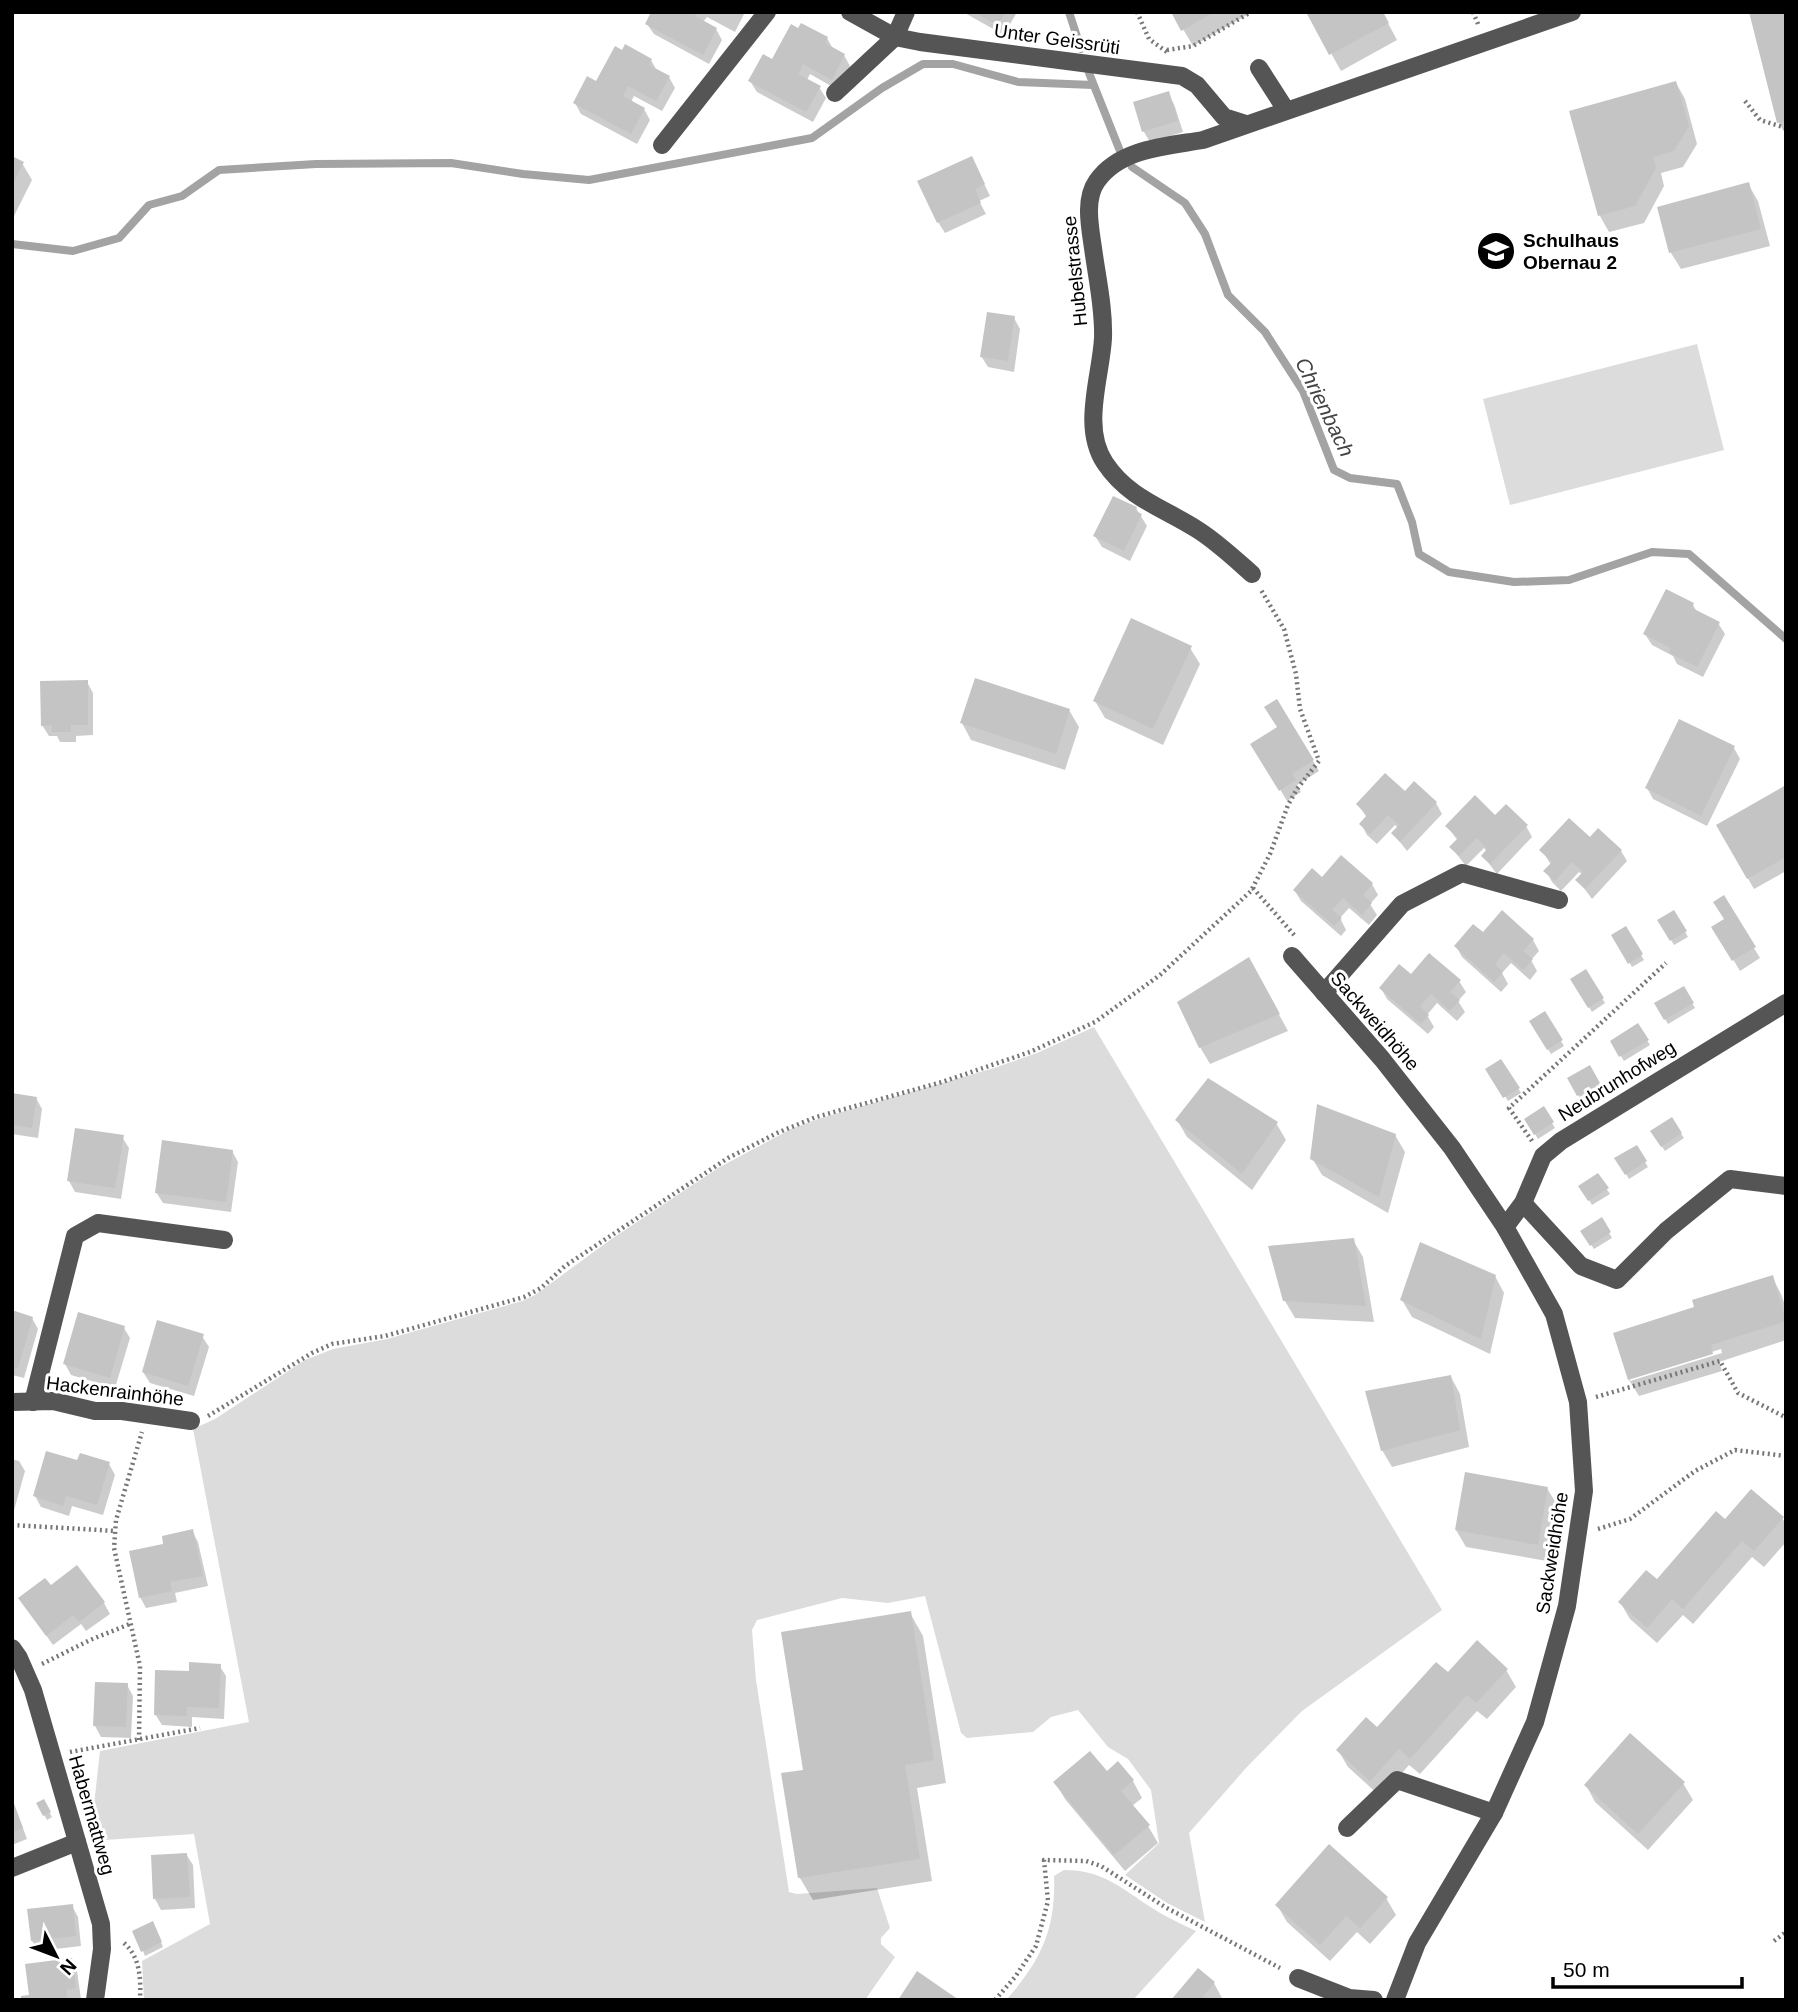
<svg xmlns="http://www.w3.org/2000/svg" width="1798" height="2012" viewBox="0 0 1798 2012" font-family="Helvetica,sans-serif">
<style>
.green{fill:#dcdcdc}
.shadow{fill:#0003;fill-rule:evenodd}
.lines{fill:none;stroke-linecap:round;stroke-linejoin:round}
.stream{stroke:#a3a3a3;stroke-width:8}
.building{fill:#c4c4c4}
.path{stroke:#777;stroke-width:4.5;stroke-dasharray:2 3.5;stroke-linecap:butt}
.minor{stroke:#555;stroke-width:18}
.labels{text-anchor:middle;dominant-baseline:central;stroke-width:6;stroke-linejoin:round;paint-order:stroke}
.street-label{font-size:19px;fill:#000;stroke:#fff}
.poi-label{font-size:19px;font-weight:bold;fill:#000;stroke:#fff;text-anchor:start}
.water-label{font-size:21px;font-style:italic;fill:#444;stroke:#fff}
</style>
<rect width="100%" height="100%" fill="#fff"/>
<g class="green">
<path d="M1697,344L1724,450L1510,505L1483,399Z"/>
<path d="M1094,1027L1442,1610L1302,1711L1246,1768L1189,1833L1205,1922L1167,1903L1125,1875L1159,1843L1151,1790L1128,1759L1108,1747L1078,1710L1051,1717L1033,1732L967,1738L961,1733L925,1596L888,1603L842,1598L757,1620L752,1630L756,1680L789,1892L797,1894L877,1888L890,1928L881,1938V1944L895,1957L865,2000H144L142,1961L210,1924L194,1834L90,1841L100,1751L249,1722L193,1429L215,1419L305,1360L333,1349L387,1339L522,1301L535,1295L610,1240L718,1168L791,1129L821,1118L994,1068L1037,1053Z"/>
<path d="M1064,1870C1103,1870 1121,1888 1152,1908C1166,1917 1181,1924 1196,1931L1133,2000H1006C1041,1961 1056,1929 1054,1876Z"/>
</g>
<g class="shadow">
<path d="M653,12H745L735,32L707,17L703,22L716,29L722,40L709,64L654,34L647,24Z"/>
<path d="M963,12H1017L1004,35Z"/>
<path d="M1173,12H1252L1193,46Z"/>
<path d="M1308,12H1382L1397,40L1341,71Z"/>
<path d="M1750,12H1786V135L1779,123Z"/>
<path d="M827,38L833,49L844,55L850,66L838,90L810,74L807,80L819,87L826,98L813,122L757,92L750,81L773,62Z"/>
<path d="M651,60L657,71L669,77L675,88L662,111L634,96L631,102L644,109L650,120L637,144L581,114L575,103L597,84Z"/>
<path d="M1676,83L1685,99L1697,144L1683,167L1661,173L1664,186L1644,223L1609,232L1600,216L1571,112Z"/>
<path d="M1168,94L1174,104L1183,132L1150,142L1144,132L1135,104Z"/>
<path d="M12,158L22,163L32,180L12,220Z"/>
<path d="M977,169L990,196L979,201L986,214L945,233L938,222Z"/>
<path d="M1748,184L1758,201L1770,246L1681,269L1671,253L1659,208Z"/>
<path d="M1014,318L1020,329L1014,372L988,367L981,356Z"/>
<path d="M1136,508L1147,526L1130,561L1102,547L1095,536Z"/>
<path d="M1693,605L1697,612L1718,623L1725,634L1703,677L1677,664L1673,656L1652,645L1645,634Z"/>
<path d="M1190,648L1200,664L1163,745L1105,718L1095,701Z"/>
<path d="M87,682L93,693V735L76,736V742H60L57,736H49L42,725Z"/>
<path d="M1277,701L1319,771L1297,785L1301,792L1287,801L1253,744L1279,728Z"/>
<path d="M1069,710L1079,727L1065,770L971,740L962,723Z"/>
<path d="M1734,748L1740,759L1707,826L1653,799L1647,788Z"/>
<path d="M1414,783L1436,803L1442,814L1407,851L1393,833L1398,828L1395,825L1377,844L1367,835L1361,824L1367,818L1358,804L1405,793Z"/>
<path d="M1786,789V871L1754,889L1718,826Z"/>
<path d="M1495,817L1526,826L1532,837L1497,874L1483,856L1487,852L1484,848L1466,866L1451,847L1458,841L1447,826Z"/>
<path d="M1590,840L1621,851L1627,861L1592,899L1578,880L1583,875L1579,872L1561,891L1552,882L1546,871L1551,865L1542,850Z"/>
<path d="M1322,879L1372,884L1378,895L1370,904L1377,915L1369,925L1349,908L1340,918L1346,930L1341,936L1301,901L1295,891Z"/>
<path d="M1723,897L1760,958L1740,971L1714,927L1726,920Z"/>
<path d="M1674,912L1688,937L1674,945L1660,921Z"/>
<path d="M1625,928L1644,960L1632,967L1613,935Z"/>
<path d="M1483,935L1533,940L1539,951L1531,960L1537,971L1530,980L1511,963L1502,973L1508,984L1501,992L1462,957L1456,946Z"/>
<path d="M1585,971L1605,1003L1592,1012L1572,979Z"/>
<path d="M1258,976L1288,1031L1210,1064L1200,1047Z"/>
<path d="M1411,977L1459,981L1466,992L1458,1001L1465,1012L1457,1021L1437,1003L1427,1015L1434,1027L1428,1034L1387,999L1381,988Z"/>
<path d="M1683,988L1695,1008L1668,1024L1656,1004Z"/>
<path d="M1544,1013L1564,1046L1551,1054L1531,1022Z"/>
<path d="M1638,1026L1650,1045L1624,1061L1612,1042Z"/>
<path d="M1501,1061L1521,1093L1508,1101L1488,1069Z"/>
<path d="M1589,1067L1601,1088L1581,1100L1569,1079Z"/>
<path d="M12,1095L36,1098L42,1109L38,1138L12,1134Z"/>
<path d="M1543,1108L1555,1128L1538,1139L1526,1119Z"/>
<path d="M1671,1119L1684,1138L1665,1151L1652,1132Z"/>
<path d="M1177,1120L1276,1123L1286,1140L1252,1190L1187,1137Z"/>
<path d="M1395,1135L1405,1152L1388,1213L1322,1175L1312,1158Z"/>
<path d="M122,1137L129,1148L121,1199L75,1192L69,1181Z"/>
<path d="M1636,1147L1648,1167L1629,1179L1617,1159Z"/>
<path d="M232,1151L238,1162L231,1212L163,1203L156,1192Z"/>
<path d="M1598,1176L1610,1194L1592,1205L1581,1187Z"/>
<path d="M1601,1219L1612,1238L1594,1249L1582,1231Z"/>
<path d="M1353,1240L1363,1257L1374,1322L1295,1318L1285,1301Z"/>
<path d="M1495,1276L1504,1293L1490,1354L1412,1317L1402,1300Z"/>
<path d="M1772,1277L1781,1294L1786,1308V1340L1719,1362L1722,1371L1639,1396L1629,1380L1615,1334L1697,1309L1694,1302ZM1721,1349L1722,1353L1630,1381V1378Z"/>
<path d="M12,1312L32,1318L38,1329L24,1378L12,1375Z"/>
<path d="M124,1328L130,1338L115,1388L71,1375L65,1364Z"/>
<path d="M202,1336L209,1347L194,1396L150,1383L143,1372Z"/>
<path d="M1451,1377L1460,1394L1469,1447L1392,1467L1382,1450Z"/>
<path d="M12,1459L19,1461L25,1471L13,1514Z"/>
<path d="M78,1462L109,1464L115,1475L103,1515L72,1506L69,1516L41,1507L35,1496Z"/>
<path d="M1547,1488L1557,1505L1547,1561L1466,1547L1456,1530Z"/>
<path d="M1782,1518L1786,1524V1542L1764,1567L1752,1557L1693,1624L1683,1615L1657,1643L1630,1619L1620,1602L1657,1581L1725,1522Z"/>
<path d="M192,1531L198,1542L208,1586L175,1593L177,1602L146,1608L140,1597L166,1546Z"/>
<path d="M51,1587L104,1603L110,1614L86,1631L81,1624L53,1645L20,1599Z"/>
<path d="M910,1613L923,1636L946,1783L917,1788L932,1881L813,1900L800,1878L783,1775L805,1771Z"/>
<path d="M219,1665L226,1676L224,1719L192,1717V1727L162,1725L155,1714L190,1673Z"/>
<path d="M1506,1670L1516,1687L1487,1719L1477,1711L1420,1774L1409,1765L1381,1797L1348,1767L1338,1750L1377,1730L1448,1675Z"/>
<path d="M127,1685L133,1696L131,1738L101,1737L95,1726Z"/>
<path d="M1106,1774L1133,1781L1142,1798L1132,1806L1148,1826L1158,1843L1125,1871L1065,1799L1055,1782Z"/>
<path d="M1683,1783L1693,1800L1648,1850L1595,1802L1586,1785Z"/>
<path d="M12,1798L27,1839L12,1845Z"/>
<path d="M43,1801L52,1817L47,1820L38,1804Z"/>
<path d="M186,1854L193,1865L195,1908L161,1910L155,1899Z"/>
<path d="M1386,1898L1396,1915L1370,1944L1357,1932L1330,1961L1287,1922L1277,1905Z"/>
<path d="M72,1906L78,1917L81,1946L39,1951L32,1941Z"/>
<path d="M155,1928L163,1947L145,1956L143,1951Z"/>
<path d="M71,1960L77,1971L81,1999L23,2000L31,1996Z"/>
<path d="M1199,1970L1214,1983L1223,2000H1173Z"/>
</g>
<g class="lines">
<g class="stream">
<path d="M1069,12L1081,49"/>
<path d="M1089,73L1120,151"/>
<path d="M1132,167L1185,203L1205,234L1228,295L1265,332L1303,391L1334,470L1350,478L1397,484L1412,522L1419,554L1449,572L1514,582L1569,580L1652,552L1689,554L1786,639"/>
<path d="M12,244L73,251L119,238L149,205L182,196L219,170L316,164L451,163L523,174L589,180L812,138L882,88L923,64H953L1018,82L1093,85"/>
</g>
</g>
<g class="building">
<path d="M651,12H697L695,16L717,28L703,55L645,24Z"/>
<path d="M974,12H1005L998,25Z"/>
<path d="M1171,12H1214L1181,31Z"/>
<path d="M1306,12H1383L1389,23L1329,55Z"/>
<path d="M1749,12H1786V121L1777,123Z"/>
<path d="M801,23L828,37L825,43L845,54L832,80L803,64L798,74L821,86L806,112L748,81L763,54L772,59L791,24L798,28Z"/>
<path d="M625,44L652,59L649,65L670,76L656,101L628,86L623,96L645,108L631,134L573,103L587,76L596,81L615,46L622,50Z"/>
<path d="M1676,81L1689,126L1674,151L1653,157L1656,168L1635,206L1598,216L1569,111Z"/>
<path d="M1169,91L1178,121L1142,132L1133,102Z"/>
<path d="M12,156L24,162L12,185Z"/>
<path d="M972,156L985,184L975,189L981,203L937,223L917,181Z"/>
<path d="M1749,182L1761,229L1669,253L1657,207Z"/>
<path d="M987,312L1015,316L1008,361L980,357Z"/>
<path d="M1113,496L1137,507L1135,511L1142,514L1124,551L1093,536Z"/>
<path d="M1666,589L1694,603L1692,608L1720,622L1697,667L1669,653L1671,648L1643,634Z"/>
<path d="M1131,618L1192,646L1153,729L1093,701Z"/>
<path d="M975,678L1070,709L1056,754L960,723Z"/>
<path d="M88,680V725H71V732H52V725L41,726L40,681Z"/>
<path d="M1277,699L1314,760L1292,774L1296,780L1279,791L1250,744L1277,727L1264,707Z"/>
<path d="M1679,719L1735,746L1701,816L1645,788Z"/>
<path d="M1385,773L1405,791L1414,781L1437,802L1400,842L1391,833L1399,825L1388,815L1370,834L1359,824L1367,815L1356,804Z"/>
<path d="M1786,785V857L1747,879L1716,825Z"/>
<path d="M1475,795L1495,815L1506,804L1528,825L1490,864L1481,856L1487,849L1477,838L1459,856L1449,847L1458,838L1445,826Z"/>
<path d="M1569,818L1590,837L1598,828L1622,850L1585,889L1575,880L1583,872L1572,862L1555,881L1543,871L1552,862L1539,850Z"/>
<path d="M1341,855L1373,883L1363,895L1372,903L1362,915L1343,898L1332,910L1342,918L1334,926L1293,890L1312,868L1322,877Z"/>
<path d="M1724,895L1756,947L1732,961L1711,927L1724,919L1713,902Z"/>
<path d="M1502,910L1534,939L1523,951L1533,959L1523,970L1504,953L1495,964L1503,972L1494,982L1454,946L1473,924L1483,932Z"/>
<path d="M1674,910L1687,931L1670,941L1657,920Z"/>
<path d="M1626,926L1643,954L1628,964L1611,935Z"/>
<path d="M1429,953L1461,980L1450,992L1460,1000L1450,1011L1431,994L1420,1006L1429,1015L1421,1024L1379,988L1399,964L1411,974Z"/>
<path d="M1249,957L1280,1014L1199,1048L1177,1002Z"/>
<path d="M1586,969L1604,998L1588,1008L1570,979Z"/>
<path d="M1684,986L1694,1003L1664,1020L1654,1003Z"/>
<path d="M1545,1011L1563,1040L1547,1050L1529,1021Z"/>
<path d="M1638,1023L1649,1040L1619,1057L1610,1041Z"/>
<path d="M1501,1059L1520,1088L1503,1098L1485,1069Z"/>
<path d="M1590,1065L1600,1083L1577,1096L1567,1078Z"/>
<path d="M1208,1078L1278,1122L1242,1174L1175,1120Z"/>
<path d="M12,1093L37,1097L32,1128L12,1125Z"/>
<path d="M1317,1104L1396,1134L1379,1197L1310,1159Z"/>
<path d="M1544,1106L1554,1122L1534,1135L1524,1119Z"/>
<path d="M1672,1117L1682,1133L1661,1147L1650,1131Z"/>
<path d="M75,1128L124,1135L115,1188L67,1181Z"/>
<path d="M162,1140L233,1150L226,1202L155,1193Z"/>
<path d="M1637,1145L1647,1161L1625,1175L1614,1158Z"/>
<path d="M1598,1173L1609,1188L1588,1201L1578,1186Z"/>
<path d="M1602,1217L1611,1232L1590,1246L1580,1231Z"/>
<path d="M1354,1238L1366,1306L1283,1301L1268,1246Z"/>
<path d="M1420,1242L1496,1275L1481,1339L1400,1300Z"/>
<path d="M1773,1275L1786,1321L1711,1345L1713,1354L1628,1380L1613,1333L1694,1307L1692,1300Z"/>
<path d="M12,1310L33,1317L18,1368L12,1367Z"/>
<path d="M78,1312L125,1326L110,1378L63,1364Z"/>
<path d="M157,1320L204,1334L188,1386L142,1372Z"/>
<path d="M1451,1375L1460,1430L1381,1451L1365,1391Z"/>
<path d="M46,1451L77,1460L80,1453L110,1462L97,1505L66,1496L63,1506L33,1496Z"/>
<path d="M1465,1472L1548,1487L1538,1545L1455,1530Z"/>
<path d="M1751,1489L1784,1517L1754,1551L1742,1541L1683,1609L1672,1599L1647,1628L1618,1602L1646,1570L1657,1579L1716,1511L1725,1519Z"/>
<path d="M193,1529L203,1576L170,1582L172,1591L139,1598L129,1551L163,1544L162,1536Z"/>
<path d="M77,1565L105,1602L79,1622L73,1615L46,1636L18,1598L45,1578L51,1585Z"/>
<path d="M911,1611L934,1760L905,1765L920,1859L798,1878L781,1773L803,1770L781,1632Z"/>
<path d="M1477,1640L1508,1669L1476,1703L1467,1695L1410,1759L1399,1749L1370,1781L1336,1750L1366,1717L1377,1727L1436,1662L1448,1672Z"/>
<path d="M189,1662L221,1664L219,1708L187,1707V1716L154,1715L155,1670L189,1671Z"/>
<path d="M95,1682L128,1683L126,1727L93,1726Z"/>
<path d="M1630,1733L1685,1782L1638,1834L1584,1785Z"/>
<path d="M1090,1751L1107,1771L1118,1761L1134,1780L1121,1791L1150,1825L1114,1855L1053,1782Z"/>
<path d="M12,1799L23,1828L12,1832Z"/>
<path d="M44,1799L51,1812L43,1816L36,1803Z"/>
<path d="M1329,1844L1388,1897L1360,1928L1346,1916L1320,1945L1275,1905Z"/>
<path d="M187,1853L190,1897L153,1899L151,1855Z"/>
<path d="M73,1904L76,1936L31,1941L27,1909Z"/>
<path d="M153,1921L162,1942L141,1952L132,1931Z"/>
<path d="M72,1958L76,1988L66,1990L68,2000H21V1996L29,1995L25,1964Z"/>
<path d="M1198,1968L1215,1982L1203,1996L1208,2000H1171Z"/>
<path d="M917,1971L959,2000H898Z"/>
</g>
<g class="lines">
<g class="path">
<path d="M1137,12L1149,39L1167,52"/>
<path d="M1473,12L1478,24"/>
<path d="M1167,50L1193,46L1251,12"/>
<path d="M1745,101L1760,120L1786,128"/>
<path d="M1253,888L1295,936"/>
<path d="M1532,1141L1509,1108L1666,963"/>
<path d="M1596,1397L1720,1361L1738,1393L1785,1417"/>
<path d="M208,1416L312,1353L332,1344L385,1336L524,1297L541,1288L565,1266L728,1158L777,1133L816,1117L942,1082L1030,1052L1095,1022L1160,975L1251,891L1270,854L1288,805L1297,789L1319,761L1300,709L1296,674L1284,629L1261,590"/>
<path d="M12,1525L116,1531"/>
<path d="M1598,1529L1630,1519L1695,1471L1735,1450L1786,1456"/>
<path d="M42,1664L90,1640L130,1624"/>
<path d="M139,1740L140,1666L114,1548L116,1520L142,1432"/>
<path d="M70,1752L200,1728"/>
<path d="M1774,1941L1786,1932"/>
<path d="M124,1943C140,1957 141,1978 140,2000"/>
<path d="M995,2000L1015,1977L1036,1946L1048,1901L1044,1860L1086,1861L1101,1866L1165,1907L1280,1968"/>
</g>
<g class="minor">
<path d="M850,12L895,37L920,42L1182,76L1197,85L1224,117L1246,124"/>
<path d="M1259,68L1286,110"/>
<path d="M835,93L895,37L906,12"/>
<path d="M662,145L767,12"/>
<path d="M1252,574C1235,559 1217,542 1198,530C1164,508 1129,499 1105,463C1081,427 1101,377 1103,338C1104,308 1097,278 1093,248C1090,227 1084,199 1097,181C1120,148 1168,146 1203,140L1572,12"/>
<path d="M1292,956L1382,1059L1452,1148L1505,1227L1554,1314L1578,1402L1584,1491L1567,1606L1535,1722L1494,1813L1417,1943L1395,2000"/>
<path d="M1324,993L1402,904L1462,873L1559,900"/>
<path d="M1523,1203L1581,1266L1617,1280L1666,1231L1730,1179L1786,1186"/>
<path d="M1505,1227L1523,1203L1543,1156L1561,1141L1786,1003"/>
<path d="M12,1402L53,1401L95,1411H122L191,1421"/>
<path d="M33,1402L75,1236L98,1223L224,1240"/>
<path d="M12,1648L19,1658L33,1690L101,1924L102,1949L95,2000"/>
<path d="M1347,1828L1397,1780L1494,1813"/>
<path d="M12,1868L77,1842"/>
<path d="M1298,1978L1349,1998L1374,2000"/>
</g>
</g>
<defs>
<symbol id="school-disc" viewBox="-11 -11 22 22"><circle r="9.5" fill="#000" stroke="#fff"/><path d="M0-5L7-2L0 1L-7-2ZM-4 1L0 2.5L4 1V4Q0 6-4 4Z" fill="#fff"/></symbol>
</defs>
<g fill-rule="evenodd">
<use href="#school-disc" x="1474" y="229" width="44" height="44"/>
</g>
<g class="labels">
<g class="street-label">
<text transform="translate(1057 39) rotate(8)">Unter Geissrüti</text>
<text transform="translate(1075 271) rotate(-96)">Hubelstrasse</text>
<text transform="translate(1375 1021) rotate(49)">Sackweidhöhe</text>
<text transform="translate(1617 1081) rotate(-32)">Neubrunhofweg</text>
<text transform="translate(115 1391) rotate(7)">Hackenrainhöhe</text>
<text transform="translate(1552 1553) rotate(-81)">Sackweidhöhe</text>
<text transform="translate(92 1815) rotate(74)">Habermattweg</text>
</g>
<g class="poi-label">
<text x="1523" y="240">Schulhaus<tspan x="1523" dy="22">Obernau 2</tspan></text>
</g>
<g class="water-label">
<text transform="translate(1325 407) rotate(64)">Chrienbach</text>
</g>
</g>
<rect width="1798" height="2012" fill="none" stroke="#000000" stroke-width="28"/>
<g transform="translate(56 1956) rotate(132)" stroke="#ffffff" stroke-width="5" paint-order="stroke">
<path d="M0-5L12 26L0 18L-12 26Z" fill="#000000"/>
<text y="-10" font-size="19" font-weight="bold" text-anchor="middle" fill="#000000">N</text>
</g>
<path d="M1553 1977v10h189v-10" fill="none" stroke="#000000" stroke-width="3.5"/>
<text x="1563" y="1977" font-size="21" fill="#000000" stroke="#ffffff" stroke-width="5" paint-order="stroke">50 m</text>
</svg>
